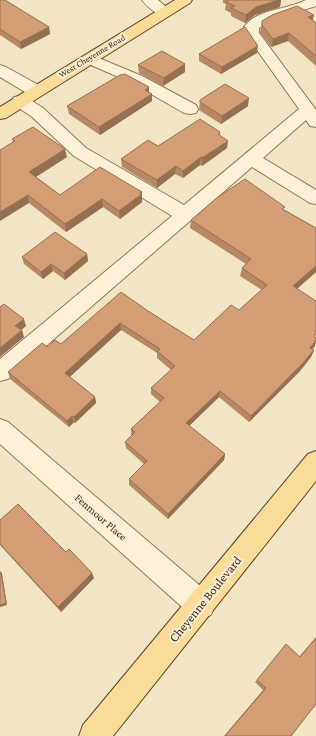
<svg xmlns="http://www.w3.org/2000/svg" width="316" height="736" viewBox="0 0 316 736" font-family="'Crimson Pro',serif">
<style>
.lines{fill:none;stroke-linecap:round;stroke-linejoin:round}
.minor-casing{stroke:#8f7657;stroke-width:2}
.major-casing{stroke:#5c432c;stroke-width:2}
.minor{fill:#fcf1d7;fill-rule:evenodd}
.major{fill:#f9dc98;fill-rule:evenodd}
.wall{fill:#b68865}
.shaded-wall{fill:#946f52}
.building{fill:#d49e75;stroke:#946f52}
.labels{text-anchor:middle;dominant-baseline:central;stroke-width:4;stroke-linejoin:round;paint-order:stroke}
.far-street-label{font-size:9px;fill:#3d2d1d;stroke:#f9eed3}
.street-label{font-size:11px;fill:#3d2d1d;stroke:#f9eed3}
.near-street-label{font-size:13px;fill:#3d2d1d;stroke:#f9eed3}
</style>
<rect width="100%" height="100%" fill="#f2e5c3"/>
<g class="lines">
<defs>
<g id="minor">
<path d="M142,0H158L172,12L170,15C160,18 148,8 142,0Z"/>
<path d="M306,0H316V6L270,21L259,28V33L316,110V127L310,126L306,120L263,158L316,190V204L310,203L252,167L8,379L0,381V359L172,216L74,156L31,116L14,105L12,101L14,97L20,96L26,97L43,108L86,148L184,205L299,109L245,33L244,27C256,9 287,10 306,0Z"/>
<path d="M89,54L142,76L196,105L198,109L196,113L190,114L184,113L130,82L84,62L81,59L84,56Z"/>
<path d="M0,65L6,67L42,87L44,91L42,95L36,96L30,95L0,77Z"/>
<path d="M0,419L8,422L211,595L215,605L211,615L201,619L191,615L0,444Z"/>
</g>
<g id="major">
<path d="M175,0H192L190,3L6,118L0,119V107Z"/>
<path d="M316,451V481L113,736H79L83,725L308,454Z"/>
</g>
</defs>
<use href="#minor" class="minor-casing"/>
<use href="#major" class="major-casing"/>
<use href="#minor" class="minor"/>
<use href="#major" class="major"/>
</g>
<g class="wall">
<path d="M0,0L49,27L50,34L21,49L0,35Z"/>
<path d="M223,0H281L280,7L255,15L245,23L231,16V13L225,10L226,4L223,3Z"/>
<path d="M313,20L316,23V66L288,41L271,47L260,33L262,21Z"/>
<path d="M257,53L221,74L199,61V54Z"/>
<path d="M138,65L185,72L163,86L139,73Z"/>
<path d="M149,92L152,101L100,135L69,114L67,106Z"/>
<path d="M200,100L248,106L221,124L199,110Z"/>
<path d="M220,132V136L227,148L202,166L200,165L183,178L175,174L157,188L122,167L121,159L158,146Z"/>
<path d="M12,139L67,157L36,177L60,195L142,192V202L120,219L103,207L66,232L29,203Z"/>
<path d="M285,210L316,228V272L297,289L315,346L312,349L314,350L311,357L300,371L249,422L219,397L189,426L225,454L224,460L168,519L129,485V479L144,464L126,448L125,442L132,435H131V429L160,402L151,394V388L171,370L157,358V353L121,330L70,377L95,397L96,403L75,423L74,422L69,427L10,379L8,372L48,347L61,344L148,311L194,340L239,310L262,290L240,276L242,268L246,264L190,228L191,220Z"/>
<path d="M87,254L88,261L65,280L53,271L43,279L24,264L22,257Z"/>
<path d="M0,520L66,552L94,578L61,612L0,545Z"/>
<path d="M316,637V704L291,736H224L263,690L255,682L284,647L286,644L299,657Z"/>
</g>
<g class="shaded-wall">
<path d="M279,0H281L280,7L255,15L245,23L246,15L256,7Z"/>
<path d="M314,15L312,23L308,17Z"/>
<path d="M49,27L50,34L21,49L20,42Z"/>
<path d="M289,33L288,41L271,47L273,39Z"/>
<path d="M258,46L257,53L221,74L222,67Z"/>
<path d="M185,64V72L163,86L164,78Z"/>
<path d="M149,87V95L145,90Z"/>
<path d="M152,94V101L100,135L99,127Z"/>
<path d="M249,98L248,106L221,124L222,116Z"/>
<path d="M228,141L227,148L202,166V158Z"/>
<path d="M65,149L67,157L31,180L29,172Z"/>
<path d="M201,157L200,165L183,178V171Z"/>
<path d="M176,166L175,174L157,188V180Z"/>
<path d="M142,192V202L120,219L119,211Z"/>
<path d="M28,195L29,203L0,221V212Z"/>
<path d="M102,199L103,207L66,232L65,224Z"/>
<path d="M87,254L88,261L65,280L64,273Z"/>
<path d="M51,264L53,271L43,279L41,272Z"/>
<path d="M316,266V272L291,294L293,286Z"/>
<path d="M24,319L26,326L18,333L15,326Z"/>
<path d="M120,323L121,330L66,380L65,373Z"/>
<path d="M22,330L24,337L0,357V348Z"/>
<path d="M316,340L315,346L307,355L310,348Z"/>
<path d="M314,350L311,357L300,371L249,422L251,416Z"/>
<path d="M220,391L219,397L186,429V423Z"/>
<path d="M95,397L96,403L75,423L74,417Z"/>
<path d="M72,416L74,422L69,427L67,421Z"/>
<path d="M225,454L224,460L168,519V514Z"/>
<path d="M1,572L2,574L7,605L0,607Z"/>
<path d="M92,573L94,578L61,612L58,607Z"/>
</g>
<g class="building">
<path d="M0,0H5L49,27L20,42L0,29Z"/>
<path d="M229,0H279L256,7L246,15L231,8L235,6L226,2Z"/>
<path d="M297,6L314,15L308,17L316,23V56L289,33L273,39L262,25V21L272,15Z"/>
<path d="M245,27L258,46L222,67L199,54Z"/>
<path d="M162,51L185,64L164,78L138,65Z"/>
<path d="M125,74L149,87L145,90L152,94L99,127L67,106L120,75Z"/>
<path d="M225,84L249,98L222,116L200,102V100Z"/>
<path d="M200,119L220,132L218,134L228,141L202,158L201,157L183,171L176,166L157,180L121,159L148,140L158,146Z"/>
<path d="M33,127L65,149L29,172L60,195L100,167L142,192L140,193L142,194L119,211L102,199L65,224L28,195L0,212V150L15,141L12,139Z"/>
<path d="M245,179L285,207L282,209L316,228V266L293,286L316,301V334L314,336L316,338V340L310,348L314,350L302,364L251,416L220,391L186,423L225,454L168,514L129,479L147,461L125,442L135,432L131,429L164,398L151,388L175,366L157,351L160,349L120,323L65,373L95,397L74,417L72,416L67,421L8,372L42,343L48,347L55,340L61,344L121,292L148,311L194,340L231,305L239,310L267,285L242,268L251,259L191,220L218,197Z"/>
<path d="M55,232L87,254L64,273L51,264L41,272L22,257Z"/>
<path d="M4,304L24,319L15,326L22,330L0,348V307Z"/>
<path d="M18,504L66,552L69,549L92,573L58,607L0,544V520Z"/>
<path d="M0,572H1L6,603L0,605Z"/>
<path d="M316,638V704L291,736H225L266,688L257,680L286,644L300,657Z"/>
</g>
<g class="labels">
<g class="far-street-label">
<text transform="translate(92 56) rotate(-31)">West Cheyenne Road</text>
</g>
<g class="street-label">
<text transform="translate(101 517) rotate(41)">Fenmoor Place</text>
</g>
<g class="near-street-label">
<text transform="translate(205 599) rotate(-51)">Cheyenne Boulevard</text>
</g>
</g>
</svg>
